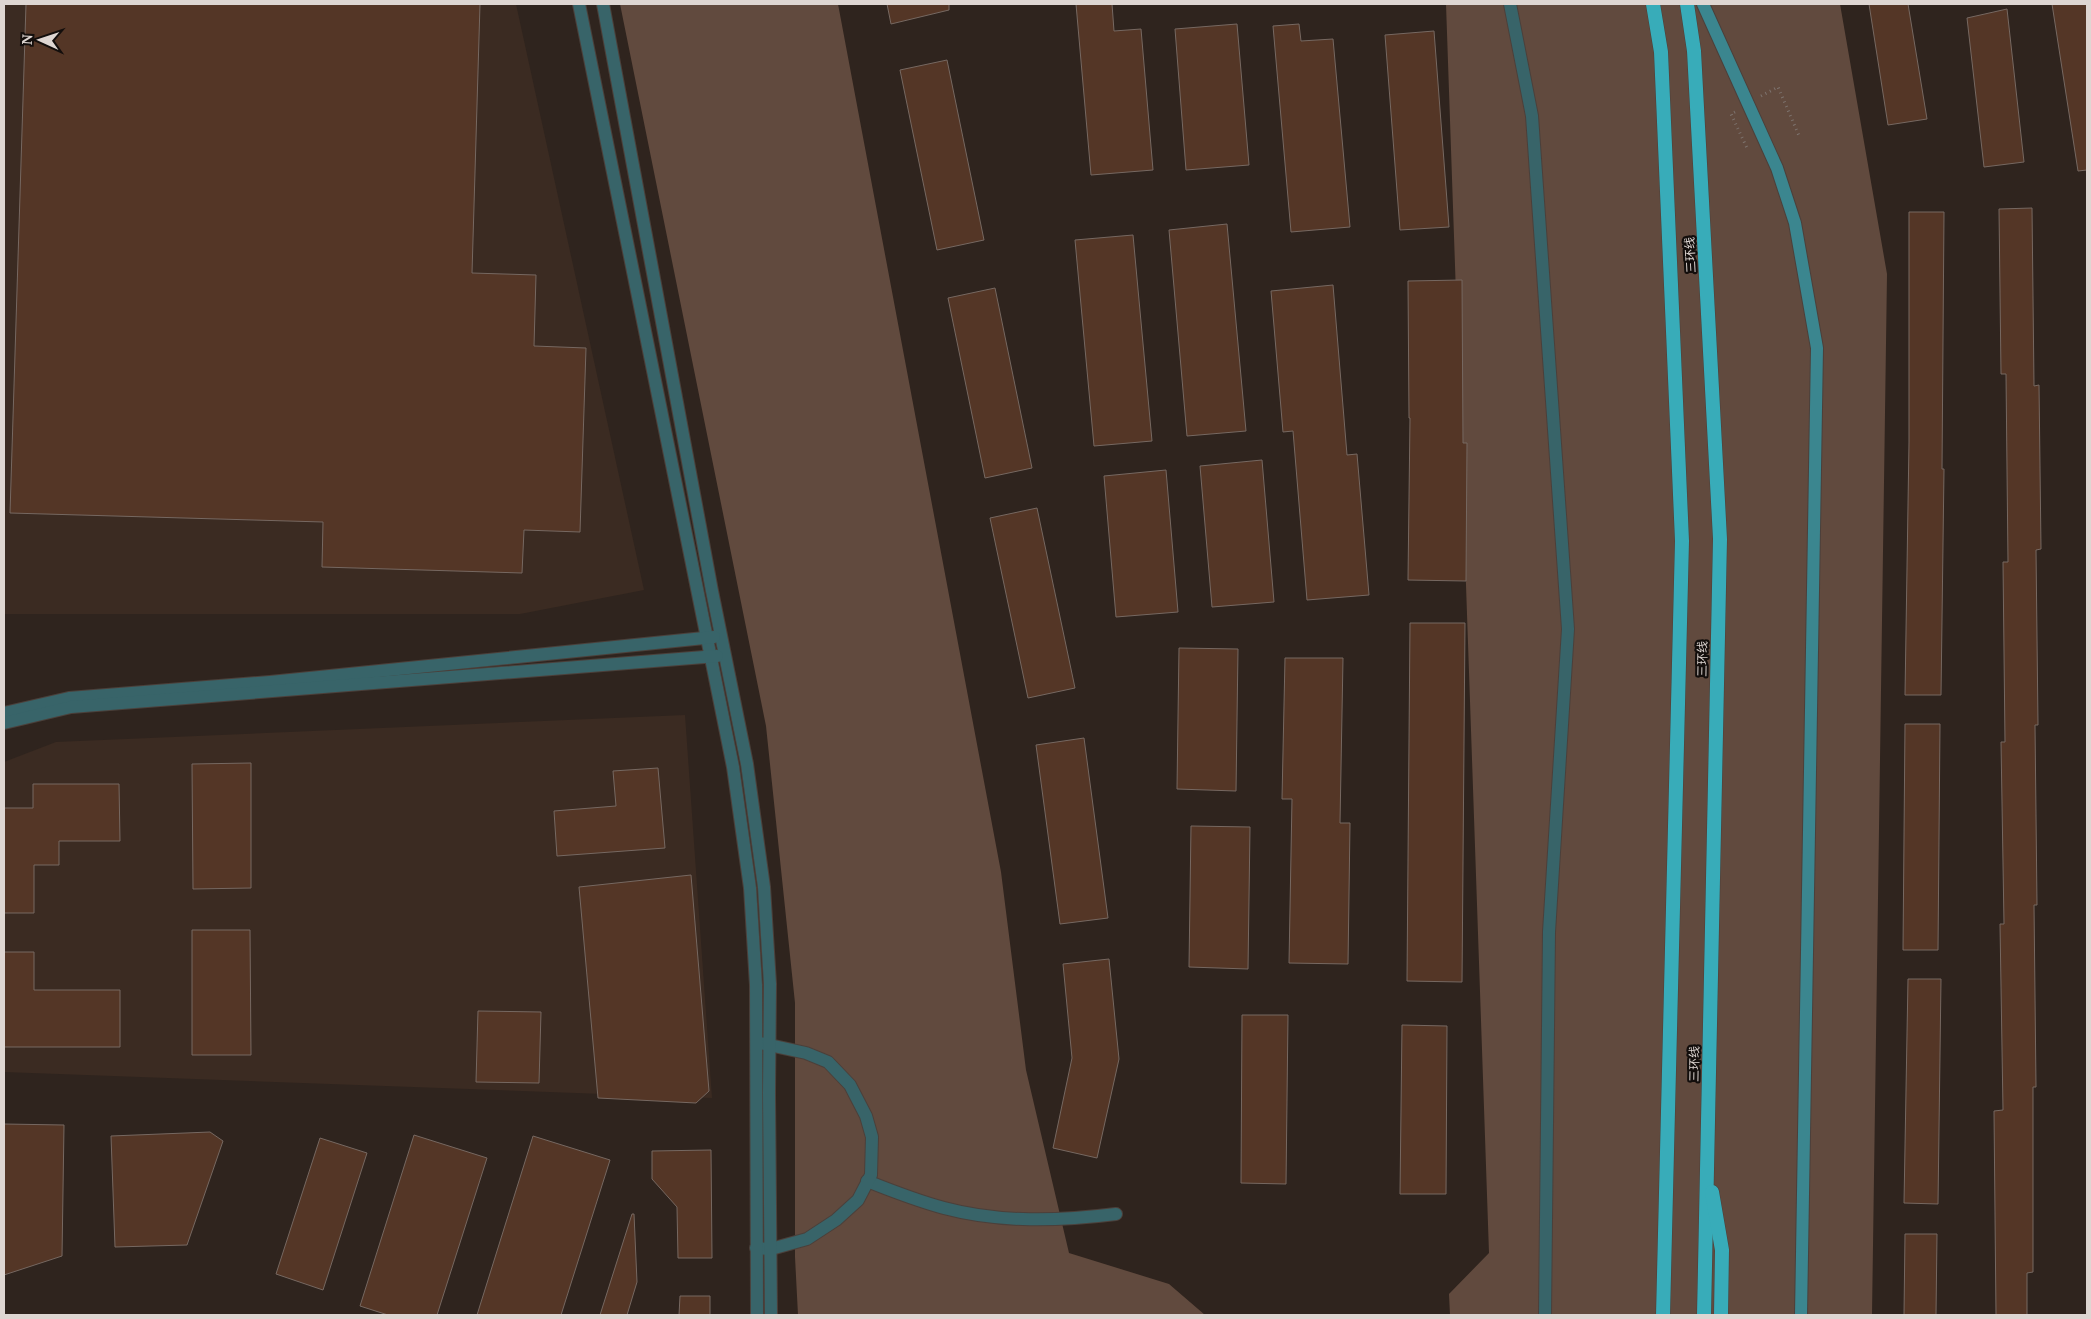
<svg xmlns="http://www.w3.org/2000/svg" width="2091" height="1319" viewBox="0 0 2091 1319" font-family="'PT Serif','Noto Sans SC',serif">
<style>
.built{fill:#3b2b22}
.green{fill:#614a3e}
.building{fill:#543626;stroke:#766861}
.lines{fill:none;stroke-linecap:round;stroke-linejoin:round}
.minor-casing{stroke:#4b403b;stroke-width:14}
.tertiary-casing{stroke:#4b403b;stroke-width:14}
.secondary-casing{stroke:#4b403b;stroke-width:14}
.trunk-casing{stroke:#4b403b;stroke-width:15}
.path{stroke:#7d736e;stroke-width:3;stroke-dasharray:1 4;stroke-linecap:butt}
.minor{stroke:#386469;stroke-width:12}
.tertiary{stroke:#386469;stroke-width:12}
.secondary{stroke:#3b868f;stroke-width:12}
.trunk{stroke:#38acb9;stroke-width:14}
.labels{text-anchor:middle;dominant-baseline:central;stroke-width:4.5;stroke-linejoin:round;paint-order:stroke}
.street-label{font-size:12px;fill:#ded6d2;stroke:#130e0c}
</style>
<rect width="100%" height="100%" fill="#2f241e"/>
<g class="built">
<path d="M4,4H516L644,590L520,614H4Z"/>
<path d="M685,715L712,1098L4,1072V762L56,742Z"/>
</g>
<g class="green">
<path d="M620,4H838L1001,872L1026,1070L1069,1253L1169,1284L1205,1315H798L795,1257V1003L766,726Z"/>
<path d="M1446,4H1840L1887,274L1872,1315H1450L1449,1294L1489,1253Z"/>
</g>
<g class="building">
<path d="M26,4H480L472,273L536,275L534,346L586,348L580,532L524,530L522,573L322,567L323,522L10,513Z"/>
<path d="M887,4H949V10L891,24Z"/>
<path d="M1076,4H1112L1114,31L1141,29L1153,170L1091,175Z"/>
<path d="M1869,4H1908L1927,119L1888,125Z"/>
<path d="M2052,4H2087V170L2078,171Z"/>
<path d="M2007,9L2024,162L1984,167L1967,18Z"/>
<path d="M1237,24L1249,165L1186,170L1175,29Z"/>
<path d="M1299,24L1301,41L1333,39L1350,227L1291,232L1273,26Z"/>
<path d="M1434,31L1449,227L1400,230L1385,35Z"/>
<path d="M947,60L984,240L937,250L900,70Z"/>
<path d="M2032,208L2034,386L2039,385L2041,549L2036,550L2038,725H2035L2037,905H2034L2036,1087H2033V1272L2027,1273V1315H1996L1994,1111L2003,1110L2000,924H2004L2001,742H2005L2003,562H2008L2006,374H2001L1999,209Z"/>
<path d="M1909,212H1944L1942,469H1944L1941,695H1905L1909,442Z"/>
<path d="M1227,224L1246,431L1187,436L1169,230Z"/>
<path d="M1133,235L1152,441L1094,446L1075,240Z"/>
<path d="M1462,280L1463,443H1467L1466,581L1408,580L1410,418H1409L1408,281Z"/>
<path d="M1333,285L1347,455L1357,454L1369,595L1307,600L1293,431L1283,432L1271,291Z"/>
<path d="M995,288L1032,468L985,478L948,298Z"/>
<path d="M1262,460L1274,602L1212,607L1200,466Z"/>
<path d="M1166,470L1178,612L1116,617L1104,476Z"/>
<path d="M1037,508L1075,688L1028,698L990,518Z"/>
<path d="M1410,623H1465L1462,982L1407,981Z"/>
<path d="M1179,648L1238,649L1236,791L1177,789Z"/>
<path d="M1285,658H1343L1340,823H1350L1348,964L1289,963L1292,799H1282Z"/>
<path d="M1905,724H1940L1938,950H1903Z"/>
<path d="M1084,738L1108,918L1060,924L1036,745Z"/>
<path d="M251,763V888L193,889L192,764Z"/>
<path d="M658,768L665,848L557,856L554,811L616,806L613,771Z"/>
<path d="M33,784H119L120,841H59V865H34V913H4V808H33Z"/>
<path d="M1191,826L1250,827L1248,969L1189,967Z"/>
<path d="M691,875L709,1091L696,1103L598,1098L579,887Z"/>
<path d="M192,930H250L251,1055H192Z"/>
<path d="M4,952H34V990H120V1047H4Z"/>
<path d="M1109,959L1119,1059L1097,1158L1053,1148L1072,1058L1063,964Z"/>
<path d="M1908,979H1941L1938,1204L1904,1203Z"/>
<path d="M478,1011L541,1012L539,1083L476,1082Z"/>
<path d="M1242,1015H1288L1286,1184L1241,1183Z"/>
<path d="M1402,1025L1447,1026L1446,1194H1400Z"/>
<path d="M4,1124L64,1125L62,1256L4,1275Z"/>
<path d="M210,1132L223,1141L187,1245L115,1247L111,1136Z"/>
<path d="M414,1135L487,1158L437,1315H388L360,1306Z"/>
<path d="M533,1136L610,1160L561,1315H477Z"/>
<path d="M320,1138L367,1153L323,1290L276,1274Z"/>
<path d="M711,1150L712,1258H678L677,1207L652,1179V1151Z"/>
<path d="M632,1214H634L637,1282L627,1315H600Z"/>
<path d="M1905,1234H1937L1936,1315H1904Z"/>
<path d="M680,1296H710V1315H679Z"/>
</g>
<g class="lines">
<defs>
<g id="minor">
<path d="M1510,4L1532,116L1568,629L1549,932L1545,1315"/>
<path d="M867,1181C892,1191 918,1201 944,1208C1000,1223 1059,1221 1116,1214"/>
<path d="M756,1248L771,1249L807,1239L836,1220L858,1200L871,1175L872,1137L866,1116L850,1085L828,1062L806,1053L760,1043"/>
</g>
<g id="tertiary">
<path d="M579,4L733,767L750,888L756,985L757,1315"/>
<path d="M603,4L712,591L747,764L764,887L770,984L769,1094L771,1315"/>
<path d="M4,713L69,698L270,682L714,637"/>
<path d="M4,723L71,707L717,656"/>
</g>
<path id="secondary" d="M1703,4L1777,168L1795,223L1817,348L1801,1315"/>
<g id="trunk">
<path d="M1653,4L1661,52L1682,541L1663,1315"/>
<path d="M1687,4L1694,51L1720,539L1704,1315"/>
<path d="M1712,1192L1722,1250L1721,1315"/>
</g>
</defs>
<use href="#minor" class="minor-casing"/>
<use href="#tertiary" class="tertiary-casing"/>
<use href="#secondary" class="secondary-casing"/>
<use href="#trunk" class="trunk-casing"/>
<g class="path">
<path d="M1761,96L1778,87L1800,138"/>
<path d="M1735,112L1731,114L1747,148"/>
</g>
<use href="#minor" class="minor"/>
<use href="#tertiary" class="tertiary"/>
<use href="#secondary" class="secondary"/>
<use href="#trunk" class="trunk"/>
</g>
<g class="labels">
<g class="street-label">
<text transform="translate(1690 255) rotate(-93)">三环线</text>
<text transform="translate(1702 659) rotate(-89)">三环线</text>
<text transform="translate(1694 1064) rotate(-89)">三环线</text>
</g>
</g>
<rect width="2091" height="1319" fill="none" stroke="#ded6d2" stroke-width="10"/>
<g transform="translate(40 40) rotate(273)" stroke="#130e0c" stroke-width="4" paint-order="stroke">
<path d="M0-4L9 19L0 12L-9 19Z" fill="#ded6d2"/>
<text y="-8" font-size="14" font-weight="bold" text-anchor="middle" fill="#ded6d2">N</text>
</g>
</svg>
